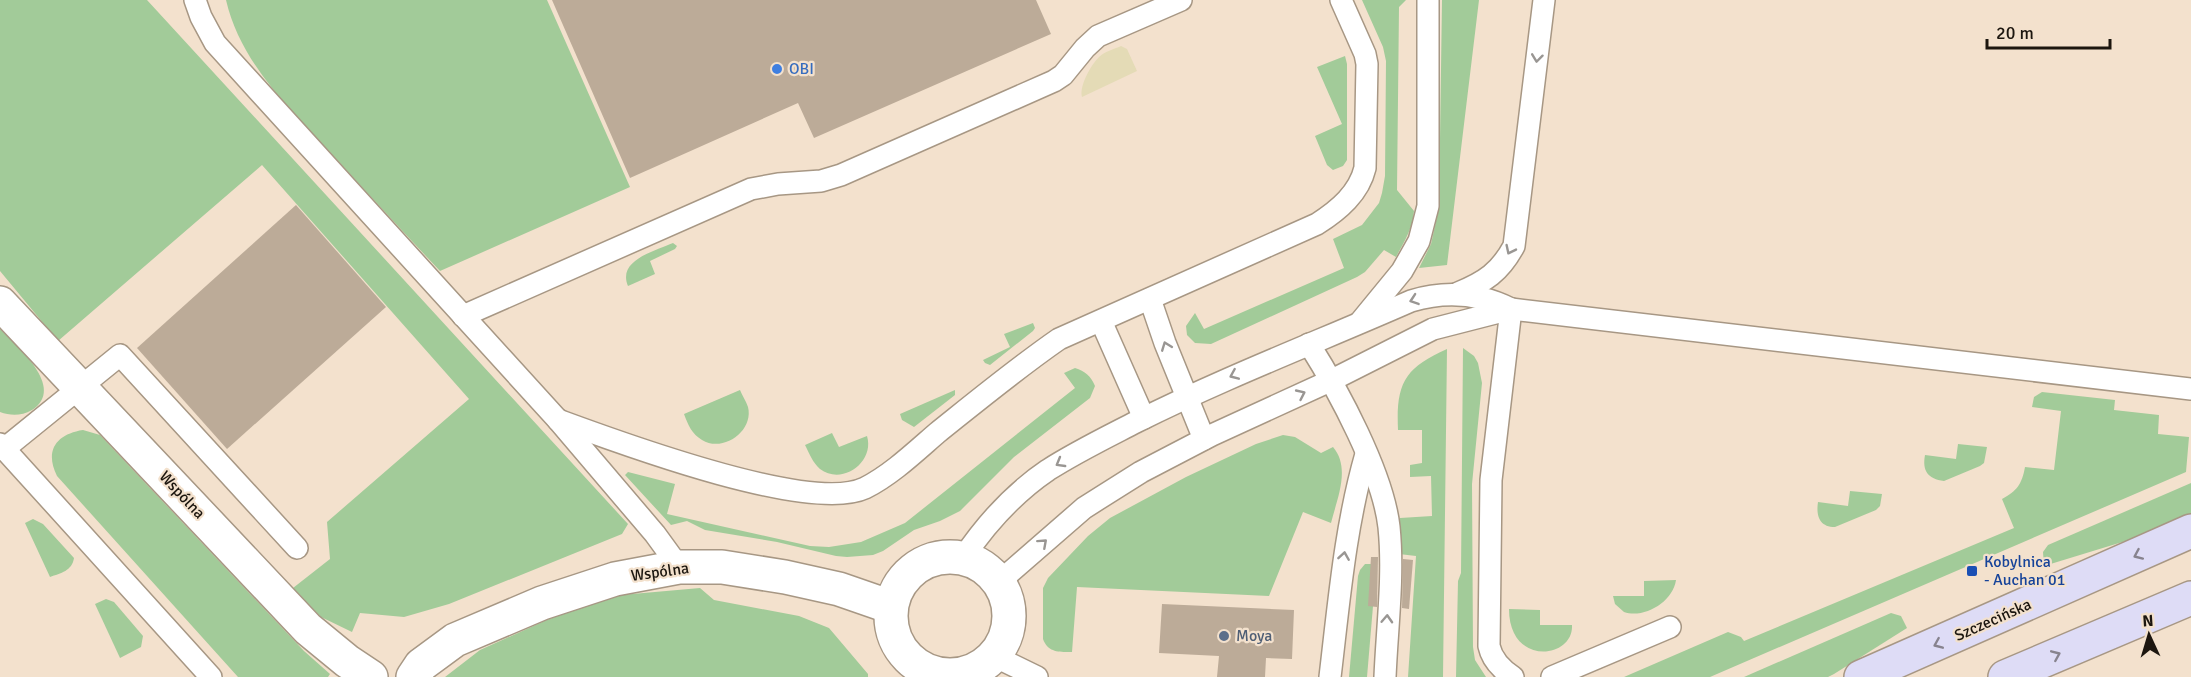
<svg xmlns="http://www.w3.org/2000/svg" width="2191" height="677" viewBox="0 0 2191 677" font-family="Signika,sans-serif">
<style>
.green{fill:#a2cb99}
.sand{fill:#e4dbb6}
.building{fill:#bcab98}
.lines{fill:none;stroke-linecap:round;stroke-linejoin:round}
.service-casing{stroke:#a79784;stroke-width:24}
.minor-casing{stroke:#a79784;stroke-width:36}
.secondary-casing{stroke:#a79784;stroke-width:36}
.service{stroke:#fff;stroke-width:21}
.minor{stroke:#fff;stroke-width:33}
.secondary{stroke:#dedcf6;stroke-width:33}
.oneway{stroke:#999693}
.oneway2{stroke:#87838e}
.shop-dot{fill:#3f7fe0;stroke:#f3e1cd;stroke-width:2}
.transit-dot{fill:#1a4fb4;stroke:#f3e1cd;stroke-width:2}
.service-dot{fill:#5c6f8a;stroke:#f3e1cd;stroke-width:2}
.labels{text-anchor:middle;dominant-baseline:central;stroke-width:4.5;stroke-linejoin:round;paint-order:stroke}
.shop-label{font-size:16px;fill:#366cbe;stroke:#f3e1cd;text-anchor:start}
.street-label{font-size:16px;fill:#1c160f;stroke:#f3e1cd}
.transit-label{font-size:16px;fill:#164399;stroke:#f3e1cd;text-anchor:start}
.service-label{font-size:16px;fill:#4e5e75;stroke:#f3e1cd;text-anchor:start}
</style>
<rect width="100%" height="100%" fill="#f3e1cd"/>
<g class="green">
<path d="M0,0H147L628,524L622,534L449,604L404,617L360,613L352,632L321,617L293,588L330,559L327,522L469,399L262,165L58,341L0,271Z"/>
<path d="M226,0H547L630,187L440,271C405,234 371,197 337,160C293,112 241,65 226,0Z"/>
<path d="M1362,0H1406L1399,7L1397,190L1414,211C1413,228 1404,242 1396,257L1384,250L1365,272L1357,277L1211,344L1195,343L1187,335L1186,326L1195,313L1204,329L1344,268L1333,239L1362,225L1379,203L1382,193L1385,176L1386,61L1383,47Z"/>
<path d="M1442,0H1479L1447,265L1419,268L1431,244L1439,208Z"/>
<path d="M1345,56L1347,64V160L1343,166L1333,170L1327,165L1315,136L1342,124L1317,67Z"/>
<path d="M673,243L677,246L675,249L650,261L655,274L628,286C617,260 655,251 673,243Z"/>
<path d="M1033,323L1035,328L1033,331L990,365L985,363L983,360L1010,347L1004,334Z"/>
<path d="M0,329C16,345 67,388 32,410C21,416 11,416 0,412Z"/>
<path d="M1463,348L1474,356L1478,363L1482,383L1472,484L1473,647L1475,660L1486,677H1456L1458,581L1461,573Z"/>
<path d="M1447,349L1443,677H1408L1416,556L1399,554L1400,518L1432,516L1431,476L1410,477V465L1422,463V430H1398C1396,384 1404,368 1447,349Z"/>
<path d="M1075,368C1085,371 1091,376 1095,386L1090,398L1014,457L960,511L940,521L914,530L883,551L873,555L847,557L836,556L777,542L705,530L687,521L671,525L625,475L628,472L675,484L667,514L810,546L829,547L861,542L905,523L1075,388L1064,373Z"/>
<path d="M740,390C742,395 746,401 748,407C754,431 723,453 702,440C692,434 688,425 684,414Z"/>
<path d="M955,390V395L914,427L902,420L900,414Z"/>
<path d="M2042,392L2115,400L2114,410L2159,415L2158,434L2189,437L2186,472L1710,677H1624L1728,632L1741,637L1744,641L2014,528L2002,499C2017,491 2022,484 2025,467L2054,470L2061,411L2032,407L2034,397Z"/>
<path d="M83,430L100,435L304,651L330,674L328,677H238L57,476C44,450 57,434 83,430Z"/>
<path d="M832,433L839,447L867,436C875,462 842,486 820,469C813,463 809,453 805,445Z"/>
<path d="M1283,435L1295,437L1321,453L1333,447C1351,468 1337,499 1331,523L1303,512L1269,596L1077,587L1072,652C1060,652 1048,653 1043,639V588L1048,578L1088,536L1110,518L1186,477L1256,444Z"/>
<path d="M1958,444L1987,447L1984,463L1980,466L1944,481C1928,479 1922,471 1925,455L1956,459Z"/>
<path d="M2191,483V521L2044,566L2043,552L2048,545Z"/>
<path d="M1850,491L1882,494L1880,506L1876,510L1835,527C1819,527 1816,515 1818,502L1848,506Z"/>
<path d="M33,519L43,524L74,558C72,571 61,573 50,577L25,523Z"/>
<path d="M1365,564H1371L1373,606L1367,677H1349L1358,576L1360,570Z"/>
<path d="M1676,580C1673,602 1644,619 1624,612L1615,604L1613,596H1644V581Z"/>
<path d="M700,588L714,600L799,616L829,628L868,674V677H445L480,650L549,619L621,595Z"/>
<path d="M106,599L114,602L143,636L141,647L120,658L95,604Z"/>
<path d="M1509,609L1540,610V625H1572C1574,659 1509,667 1509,609Z"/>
<path d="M1891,613L1901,616L1907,628L1834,674L1828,677H1744Z"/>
</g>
<path class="sand" d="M1121,46L1127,49L1137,71L1082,97C1079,86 1091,65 1099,57C1104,52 1114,49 1121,46Z"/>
<g class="building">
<path d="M552,0H1036L1051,34L814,138L798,103L630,178Z"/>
<path d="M296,205L386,307L227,449L137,348Z"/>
<path d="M1371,557H1378L1377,607L1368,606Z"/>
<path d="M1403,559L1413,560L1409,609L1402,608Z"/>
<path d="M1162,604L1294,610L1292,659L1266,658L1265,677H1217L1219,656L1159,653Z"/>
</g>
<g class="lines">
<defs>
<g id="service">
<path d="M195,0L201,17L215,43L558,420L655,534L679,567"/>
<path d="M1458,293C1485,282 1500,272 1514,246L1544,0"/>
<path d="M1150,299L1165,343L1204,439"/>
<path d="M1511,309L1491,480L1489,646C1492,660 1501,669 1513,677"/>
<path d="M463,316L751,189L778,184L821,181L841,175L1054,81L1063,75L1085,48L1098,36L1181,0"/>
<path d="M1101,321L1144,418"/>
<path d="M1361,321L1402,271L1419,241L1428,206V0"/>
<path d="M1309,344C1338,390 1383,473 1389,527C1394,576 1387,628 1385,677"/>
<path d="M558,420C618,442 810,514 865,488C891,475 915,452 937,433C977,401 1017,368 1059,339L1317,224C1339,210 1359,193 1365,168L1367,64L1365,54L1341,0"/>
<path d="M0,444L211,677"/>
<path d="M4,449L120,355L297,548"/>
<path d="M963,558C986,524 1014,493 1048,470C1076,452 1107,437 1136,422C1226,377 1320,341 1411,301C1447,290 1479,293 1511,309"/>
<path d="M999,582L1084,508L1141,472L1212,435L1332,380L1433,329L1511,309L2191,389"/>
<path d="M994,656L1037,677"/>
<path d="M1330,677C1339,602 1345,527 1366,454"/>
<path d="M1552,677L1670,627"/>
</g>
<g id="minor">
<path d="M0,303L308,629L347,661L371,677"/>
<circle cx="950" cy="616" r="59"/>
<path d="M413,677L421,665L455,640L542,603L615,579L679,567H722L785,577L839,589L891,607"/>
</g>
<g id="secondary">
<path d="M1861,677L2191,531"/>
<path d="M2005,677L2191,598"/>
</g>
</defs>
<use href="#service" class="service-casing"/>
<use href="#minor" class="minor-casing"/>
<use href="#secondary" class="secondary-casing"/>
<use href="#service" class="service"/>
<use href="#minor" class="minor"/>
<use href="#secondary" class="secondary"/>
</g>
<defs><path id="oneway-chevron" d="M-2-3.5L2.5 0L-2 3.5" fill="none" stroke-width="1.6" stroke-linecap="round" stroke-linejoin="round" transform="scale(1.5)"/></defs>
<g class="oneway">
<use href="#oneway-chevron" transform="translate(1537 58) rotate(97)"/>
<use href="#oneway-chevron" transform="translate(1510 250) rotate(116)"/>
<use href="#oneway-chevron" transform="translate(1414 300) rotate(161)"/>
<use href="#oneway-chevron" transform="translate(1166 346) rotate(-111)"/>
<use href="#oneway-chevron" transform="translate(1234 375) rotate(157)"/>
<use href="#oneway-chevron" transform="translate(1301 394) rotate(-25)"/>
<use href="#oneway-chevron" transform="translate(1060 463) rotate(150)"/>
<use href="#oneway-chevron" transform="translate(1043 543) rotate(-42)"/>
<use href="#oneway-chevron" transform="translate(1344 556) rotate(-81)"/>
<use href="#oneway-chevron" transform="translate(1387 619) rotate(-87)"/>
</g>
<g class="oneway2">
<use href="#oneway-chevron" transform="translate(2138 555) rotate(156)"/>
<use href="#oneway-chevron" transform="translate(1938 644) rotate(157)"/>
<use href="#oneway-chevron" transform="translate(2056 655) rotate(-23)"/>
</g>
<circle class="shop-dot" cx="777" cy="69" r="6"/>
<rect class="transit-dot" x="1966" y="565" width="12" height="12" rx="3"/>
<circle class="service-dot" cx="1224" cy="636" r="6"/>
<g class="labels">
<g class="shop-label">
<text x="789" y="69">OBI</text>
</g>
<g class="street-label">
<text transform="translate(182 495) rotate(47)">Wspólna</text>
<text transform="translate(660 572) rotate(-8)">Wspólna</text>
<text transform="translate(1993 620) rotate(-24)">Szczecińska</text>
</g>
<g class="transit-label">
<text x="1984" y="562">Kobylnica<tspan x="1984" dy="18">- Auchan 01</tspan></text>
</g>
<g class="service-label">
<text x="1236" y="636">Moya</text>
</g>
</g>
<g transform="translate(2149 635) rotate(356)" stroke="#f3e1cd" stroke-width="4.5" paint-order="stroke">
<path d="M0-4.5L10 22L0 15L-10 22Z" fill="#1c160f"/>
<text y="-9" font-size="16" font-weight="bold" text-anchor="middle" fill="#1c160f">N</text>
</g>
<path d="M1987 39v9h123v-9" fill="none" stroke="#1c160f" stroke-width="3"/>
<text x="1996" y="39" font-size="18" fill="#1c160f" stroke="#f3e1cd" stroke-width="4.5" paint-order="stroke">20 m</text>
</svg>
